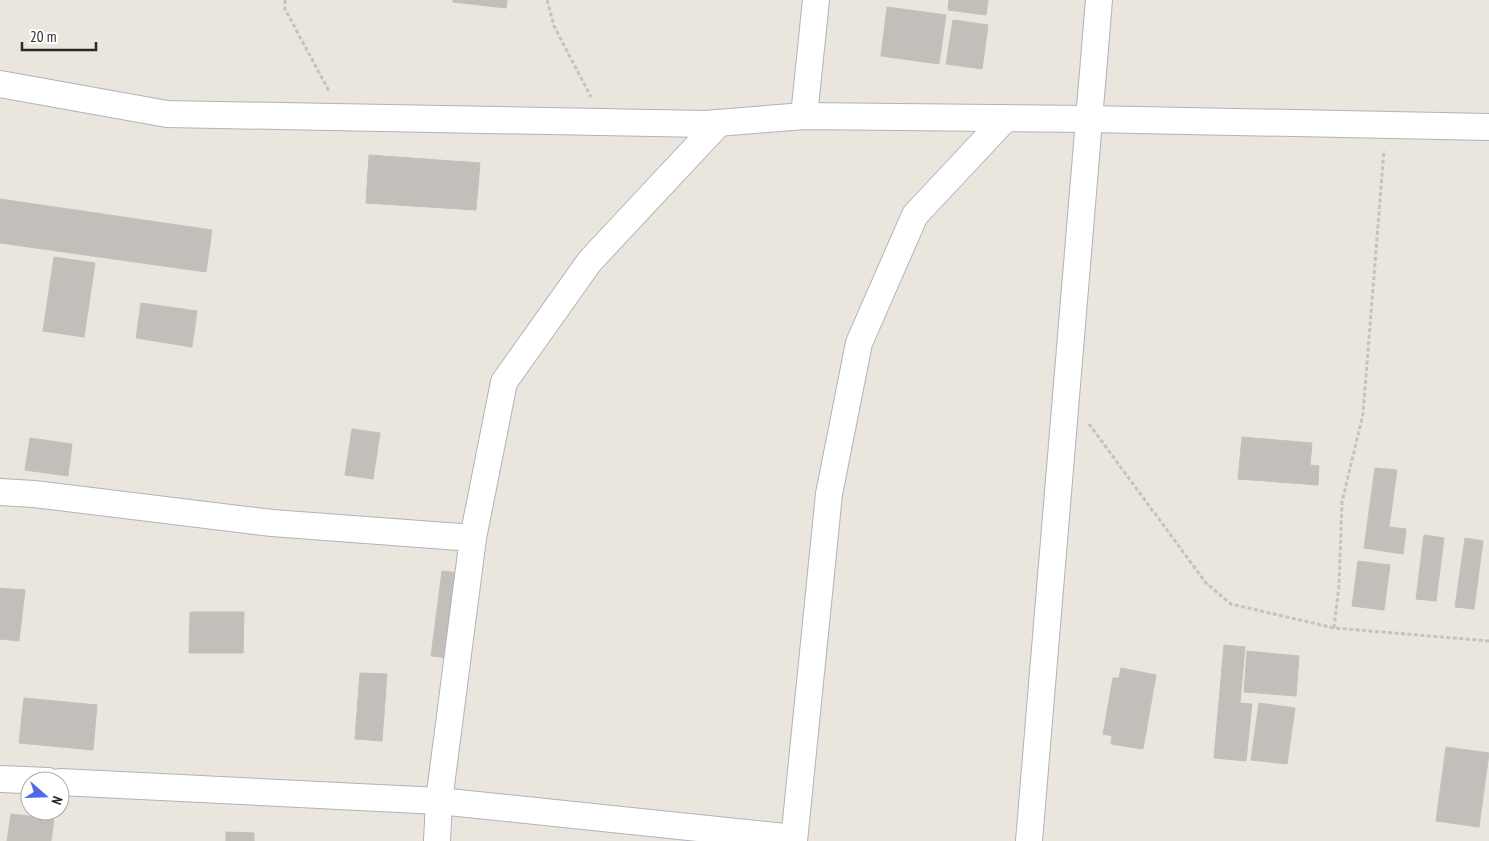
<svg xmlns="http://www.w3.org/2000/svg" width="1489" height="841" viewBox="0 0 1489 841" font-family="'PT Sans Narrow',sans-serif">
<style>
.building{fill:#c3beb9;stroke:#c5c0b7}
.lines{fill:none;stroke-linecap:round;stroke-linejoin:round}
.minor-casing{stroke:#b0b3bc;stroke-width:28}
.path{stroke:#c3c3c3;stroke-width:3;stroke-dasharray:4 2.5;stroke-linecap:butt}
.minor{stroke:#fff;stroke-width:26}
</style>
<rect width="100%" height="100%" fill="#eae5dd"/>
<g class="building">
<path d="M453,0H507L506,8L453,2Z"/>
<path d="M949,0H988L986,15L948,10Z"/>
<path d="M887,7L946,15L939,64L881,56Z"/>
<path d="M953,20L988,25L982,69L946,64Z"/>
<path d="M369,155L480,163L476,210L366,203Z"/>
<path d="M0,199L212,230L206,272L0,243Z"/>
<path d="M54,257L95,263L84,337L43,331Z"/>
<path d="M141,303L197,311L192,347L136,338Z"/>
<path d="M352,429L380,433L373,479L345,475Z"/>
<path d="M1242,437L1312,443L1310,465L1319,466L1318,485L1238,479Z"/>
<path d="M30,438L72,444L68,476L25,470Z"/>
<path d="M1375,468L1397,470L1389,527L1406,529L1403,554L1364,548Z"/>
<path d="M1424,535L1444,538L1436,601L1416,599Z"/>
<path d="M1465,538L1483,541L1474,609L1455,607Z"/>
<path d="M1358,561L1390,565L1384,610L1352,606Z"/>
<path d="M442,571L459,573L448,658L431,656Z"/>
<path d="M0,588L25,590L19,641L0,639Z"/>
<path d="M190,612H244L243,653H189Z"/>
<path d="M1224,645L1245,647L1240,703L1252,704L1246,761L1214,758Z"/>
<path d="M1247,651L1299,656L1296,696L1244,692Z"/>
<path d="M1121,668L1156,675L1143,749L1111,744L1112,736L1103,734L1113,678H1119Z"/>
<path d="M360,673L387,674L382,741L355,739Z"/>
<path d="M24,698L97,705L93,750L19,743Z"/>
<path d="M1259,703L1295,708L1287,764L1251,760Z"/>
<path d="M1446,747L1489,753L1479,827L1436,821Z"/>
<path d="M11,814L54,819L51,841H7Z"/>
<path d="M226,832L254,833V841H226Z"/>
</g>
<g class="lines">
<defs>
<g id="minor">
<path d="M0,84L167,114L705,124L804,116L1089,119L1489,127"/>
<path d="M804,116L816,0"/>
<path d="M0,492L34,494L272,523L473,538"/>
<path d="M0,779L48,781"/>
<path d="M60,782L439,801L794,838"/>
<path d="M437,841L439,801L473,538L504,382L590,261L719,123"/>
<path d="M794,841L829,494L859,343L915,215L1006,118"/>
<path d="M1029,841L1099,0"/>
</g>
</defs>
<use href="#minor" class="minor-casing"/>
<g class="path">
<path d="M285,0V9L330,93"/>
<path d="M547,0L554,26L591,97"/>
<path d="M1089,424L1206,583L1231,604L1334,628L1489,641"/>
<path d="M1334,628L1339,585L1342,502L1363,414L1384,150"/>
</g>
<use href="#minor" class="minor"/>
</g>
<g transform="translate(45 796) rotate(110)"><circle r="24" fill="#ffffff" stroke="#aaaaaa"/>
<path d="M0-4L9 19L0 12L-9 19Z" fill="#4d69e8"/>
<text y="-8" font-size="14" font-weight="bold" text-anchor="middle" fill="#2a2a2a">N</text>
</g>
<path d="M22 42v8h74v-8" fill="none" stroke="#2a2a2a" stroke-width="2.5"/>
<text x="30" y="42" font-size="15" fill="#2a2a2a" stroke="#ffffff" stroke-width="4" paint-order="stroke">20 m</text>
</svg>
